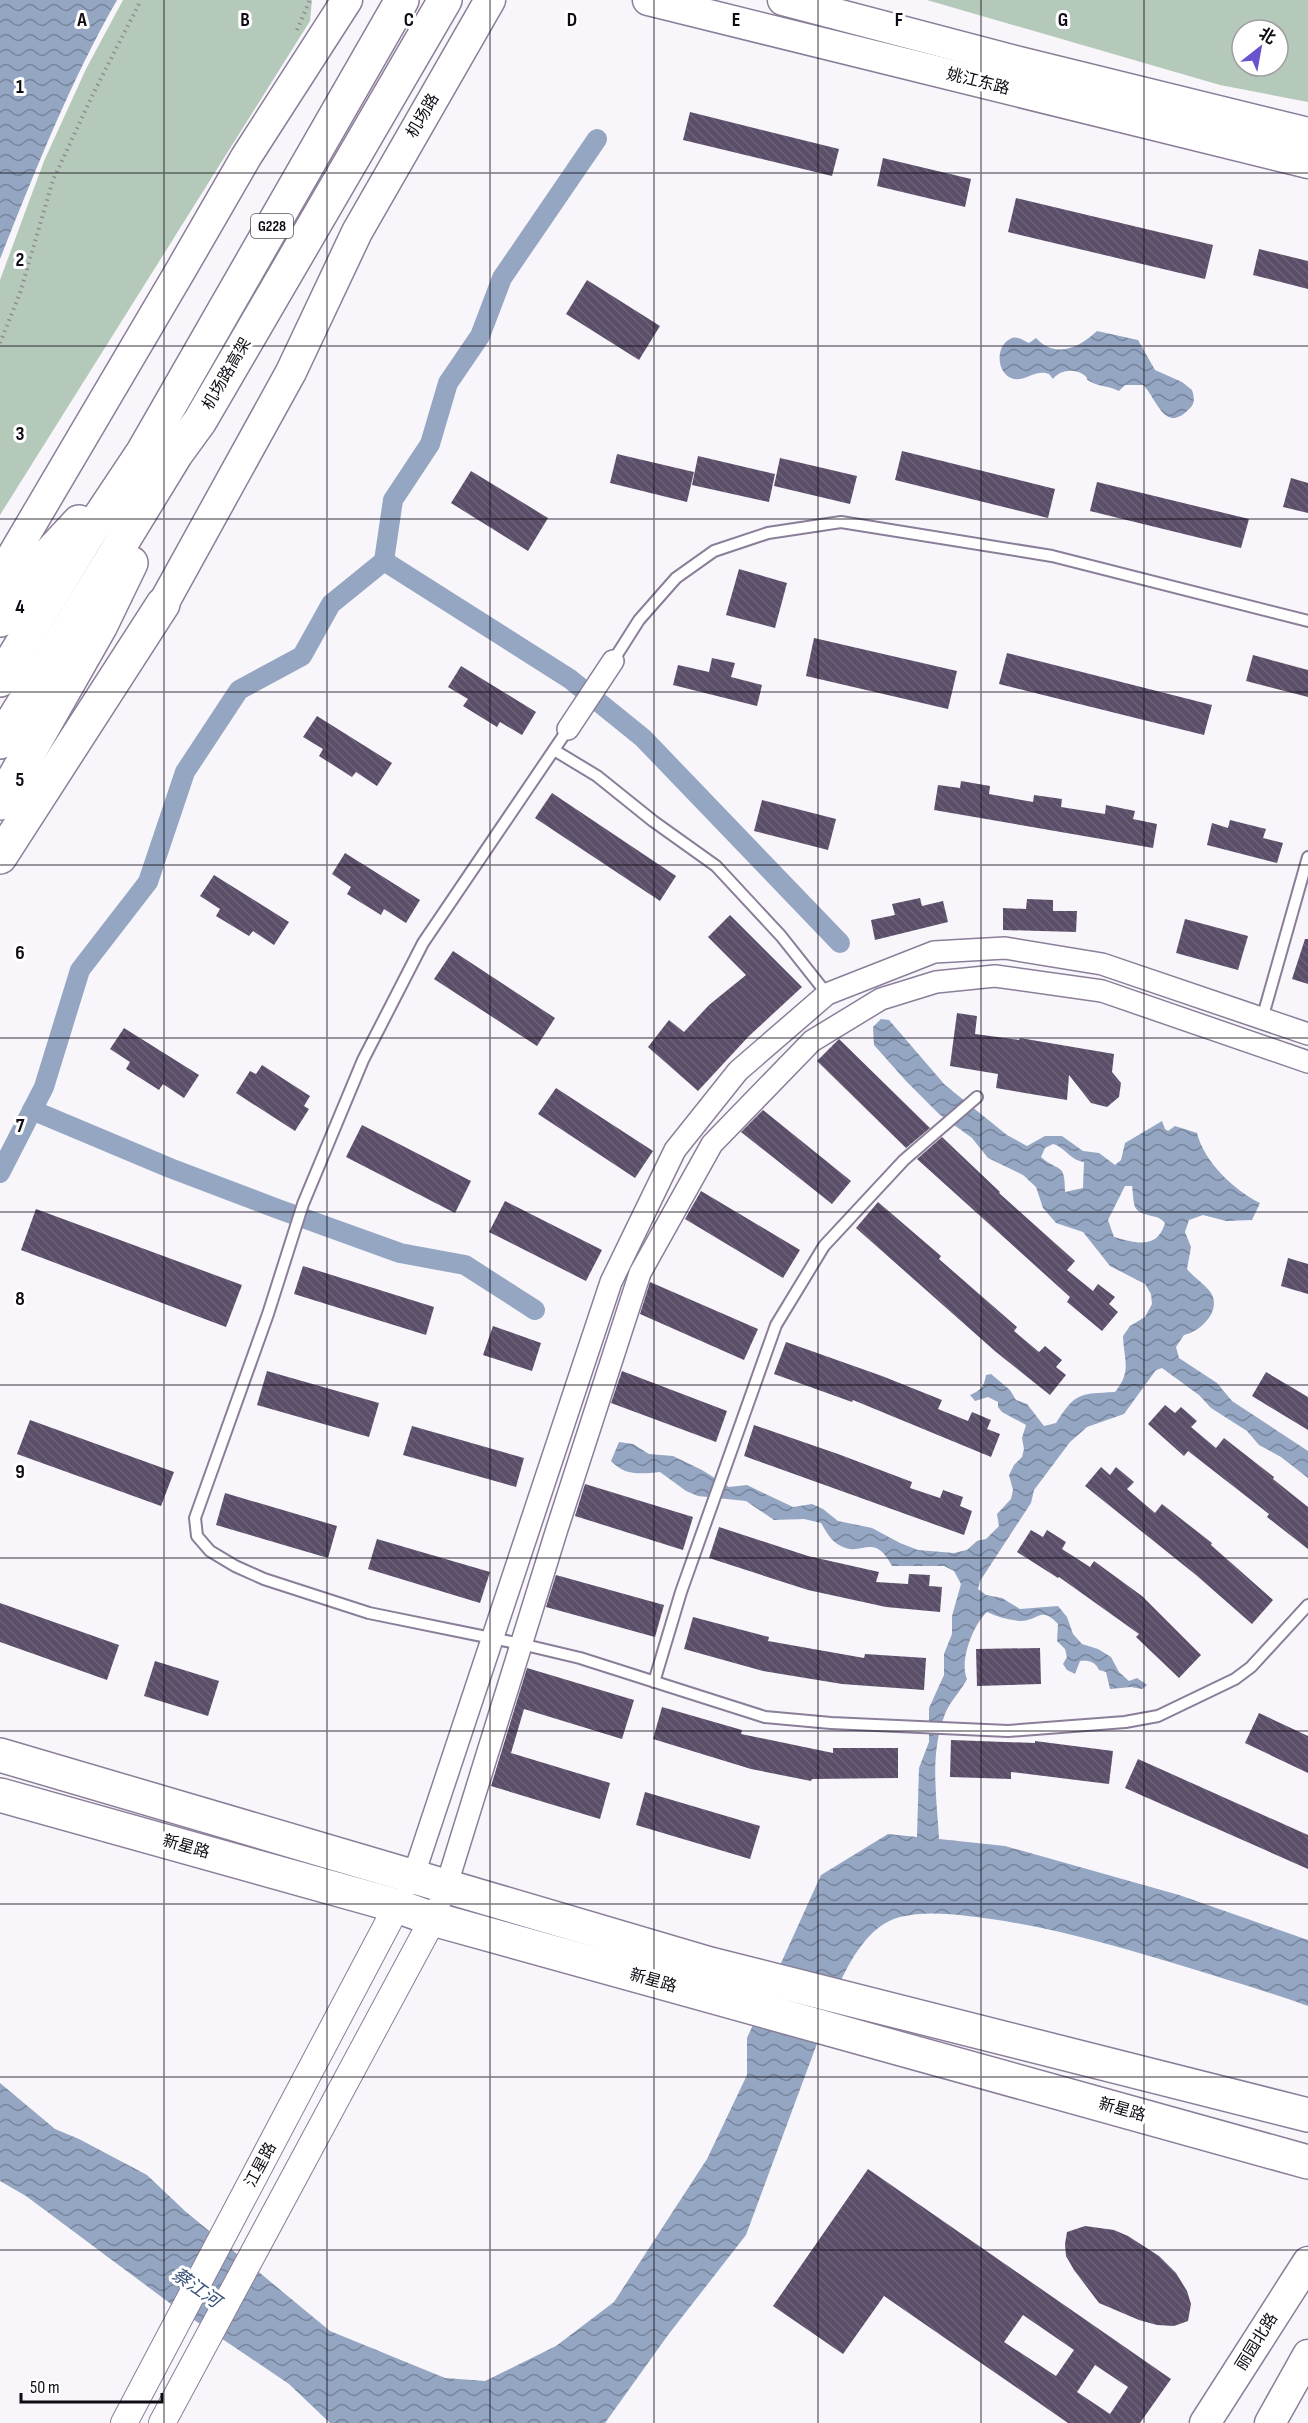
<svg xmlns="http://www.w3.org/2000/svg" width="1308" height="2423" viewBox="0 0 1308 2423" font-family="'Sofia Sans Condensed','Noto Sans SC',sans-serif">
<style>
.park{fill:#b5c9ba;fill-rule:evenodd}
.water{fill:url(#water-waves);fill-rule:evenodd}
.lines{fill:none;stroke-linecap:round;stroke-linejoin:round}
.canal{stroke:#94a6c2;stroke-width:20}
.building{fill:url(#building-back-hatch);fill-rule:evenodd}
.service-casing{stroke:#8b7e99;stroke-width:14}
.minor-casing{stroke:#8b7e99;stroke-width:24}
.tertiary-casing{stroke:#8b7e99;stroke-width:28}
.secondary-casing{stroke:#8b7e99;stroke-width:33}
.primary-casing{stroke:#8b7e99;stroke-width:36}
.trunk-casing{stroke:#8b7e99;stroke-width:36}
.path{stroke:#908c94;stroke-width:4;stroke-dasharray:1.5 4.5;stroke-linecap:butt}
.service{stroke:#fff;stroke-width:10}
.minor{stroke:#fff;stroke-width:21}
.tertiary{stroke:#fff;stroke-width:26}
.secondary{stroke:#fff;stroke-width:30}
.primary{stroke:#fff;stroke-width:33}
.trunk{stroke:#fff;stroke-width:33}
.grid{fill:none;stroke:#100b15;stroke-width:1.5;stroke-opacity:0.55}
.labels{text-anchor:middle;dominant-baseline:central;stroke-width:6;stroke-linejoin:round;paint-order:stroke}
.shield{fill:#fff;stroke:#58545b;stroke-width:1.5}
.shield-label{font-size:15px;font-weight:bold;fill:#100b15}
.street-label{font-size:16px;fill:#100b15;stroke:#fff}
.water-label{font-size:18px;font-style:italic;fill:#37517a;stroke:#fff}
.grid-label{font-size:20px;text-anchor:middle;font-weight:bold;fill:#100b15;stroke:#fff;stroke-width:6;stroke-linejoin:round;paint-order:stroke}
</style>
<defs>
<pattern id="water-waves" width="16" height="10" patternUnits="userSpaceOnUse" patternTransform="scale(1.5)"><rect width="16" height="10" fill="#94a6c2"/><path d="M0 5q4-4 8 0t8 0" fill="none" stroke="#77859c"/></pattern>
<pattern id="building-back-hatch" width="6" height="6" patternUnits="userSpaceOnUse" patternTransform="scale(1.5)"><rect width="6" height="6" fill="#5b4e69"/><path d="M-1 5l2 2M0 0l6 6M5-1l2 2" fill="none" stroke="#6d6379"/></pattern>
</defs>
<rect width="100%" height="100%" fill="#f8f5fb"/>
<g class="park">
<path d="M123,0H312L310,21L0,515V280L44,161L86,69Z"/>
<path d="M927,0H1308V102L1220,85ZM1242,30H1278V66H1242Z"/>
</g>
<g class="water">
<path d="M0,0H117C70,82 35,171 0,259Z"/>
<path d="M1097,331L1138,340L1155,370L1182,382L1192,390C1195,399 1195,405 1187,411C1164,433 1156,397 1143,385H1125L1119,391C1110,386 1100,387 1091,382C1082,377 1091,381 1084,375C1074,368 1060,370 1053,379L1049,374C1034,368 1023,385 1009,377C996,369 996,344 1012,338C1018,336 1023,341 1029,343L1036,338C1055,359 1079,348 1097,331Z"/>
<path d="M881,1019L889,1020L945,1085L1007,1135L1027,1146L1045,1136H1062L1083,1151L1099,1153L1115,1165L1121,1160L1125,1143L1162,1121L1165,1129L1168,1131L1175,1126L1197,1133C1204,1162 1234,1190 1260,1203L1252,1220L1226,1221L1203,1215L1189,1220L1185,1232L1191,1247L1187,1269C1193,1277 1205,1284 1211,1293C1222,1311 1200,1332 1184,1335L1176,1347L1179,1358L1217,1383L1232,1401L1308,1451V1478L1281,1457L1259,1445L1247,1431L1211,1408L1199,1395L1162,1368L1156,1370L1124,1414L1087,1427L1070,1442L1034,1490L1031,1503L980,1581L978,1589L986,1595L1002,1598L1020,1609L1058,1606L1067,1617L1073,1634L1082,1644L1098,1649L1111,1657L1119,1672L1129,1681L1137,1678L1147,1685L1142,1689L1131,1687L1110,1689L1106,1672L1099,1670C1095,1661 1088,1660 1080,1661L1075,1674L1067,1670L1063,1664L1067,1657L1065,1649L1057,1641L1058,1624C1040,1605 1039,1621 1020,1621C1008,1620 998,1617 987,1612C973,1625 959,1661 967,1679C961,1691 950,1701 945,1714C929,1755 937,1798 939,1839L1005,1846L1179,1895L1308,1940V2006C1263,1990 1218,1977 1173,1963C1113,1945 1053,1928 991,1919C961,1915 929,1910 900,1917C869,1925 850,1960 838,1987L746,2235L668,2335L605,2423H330L289,2384L175,2307L26,2196L0,2181V2083L55,2129L79,2139L147,2175L185,2211L330,2331L445,2378L485,2381L556,2346L614,2302L707,2159L747,2075V2038L821,1875L888,1834L917,1837L919,1768L929,1742V1708L944,1675V1654L952,1634V1616L961,1584L954,1571L944,1566H892C873,1530 862,1559 839,1545C830,1540 826,1531 821,1523L804,1519L774,1520L746,1501L698,1496L686,1491L660,1472C640,1474 625,1476 611,1461L619,1442L633,1444L649,1454L673,1456L702,1470L729,1487L747,1485L793,1507L812,1504L823,1509L838,1521L872,1528L900,1543L918,1550L954,1553L967,1550L977,1541L986,1539L999,1526L997,1514L1011,1499L1013,1490L1009,1475L1014,1465L1022,1457L1024,1449L1022,1438L1026,1425L1002,1412L998,1407V1402L988,1397L975,1401L970,1395C981,1390 984,1387 986,1375L991,1374L1010,1390L1016,1400L1027,1404L1044,1426L1056,1423C1076,1392 1079,1394 1115,1392C1132,1371 1124,1361 1123,1336L1130,1326L1145,1317L1152,1304L1151,1294L1145,1284L1110,1266L1083,1232L1056,1223L1043,1208L1036,1187L1023,1175L988,1158L972,1138L939,1114L906,1081L874,1045L873,1027ZM1053,1144C1066,1148 1070,1160 1084,1162L1083,1188L1065,1192C1065,1161 1059,1173 1041,1157L1045,1148ZM1125,1186H1132C1133,1192 1133,1201 1135,1207C1141,1218 1158,1213 1165,1223C1157,1250 1136,1243 1114,1237L1108,1220Z"/>
</g>
<g class="lines">
<g class="canal">
<path d="M384,561L570,679L643,738L840,943"/>
<path d="M32,1110L170,1168L278,1209L400,1253L465,1265L535,1310"/>
<path d="M0,1173L44,1087L80,970L148,882L185,772L239,690L302,656L331,604L384,561L393,500L430,444L448,383L480,336L502,278L597,139"/>
</g>
</g>
<g class="building">
<path d="M690,112L839,149L832,176L683,140Z"/>
<path d="M883,158L971,179L965,207L877,186Z"/>
<path d="M1016,198L1213,245L1205,279L1008,232Z"/>
<path d="M1259,249L1308,261V289L1253,275Z"/>
<path d="M587,280L660,326L639,360L566,314Z"/>
<path d="M902,451L1055,489L1048,518L895,480Z"/>
<path d="M617,454L694,472L687,502L610,483Z"/>
<path d="M698,456L775,474L769,502L692,485Z"/>
<path d="M780,458L857,476L850,504L774,486Z"/>
<path d="M471,471L548,518L528,551L451,503Z"/>
<path d="M1291,478L1308,483V513L1283,507Z"/>
<path d="M1097,482L1249,519L1241,548L1090,511Z"/>
<path d="M739,569L787,583L775,628L726,615Z"/>
<path d="M814,638L957,671L948,709L806,676Z"/>
<path d="M1007,653L1212,705L1204,735L999,684Z"/>
<path d="M1253,655L1308,670V697L1246,681Z"/>
<path d="M712,658L735,663L731,677L762,685L757,706L673,685L678,665L709,672Z"/>
<path d="M461,666L536,712L522,735L500,722L497,727L463,706L468,699L448,687Z"/>
<path d="M317,716L392,763L377,786L356,772L352,777L319,756L323,749L303,737Z"/>
<path d="M961,781L990,786L989,794L1033,802L1034,795L1062,799L1061,807L1105,814L1106,805L1135,811L1133,819L1157,824L1153,848L934,810L938,785L960,788Z"/>
<path d="M552,793L676,876L660,901L535,818Z"/>
<path d="M762,800L836,819L828,850L754,831Z"/>
<path d="M1230,820L1266,829L1263,838L1283,843L1277,863L1207,845L1212,823L1228,828Z"/>
<path d="M345,853L420,900L406,923L384,909L381,915L347,894L351,887L332,874Z"/>
<path d="M214,875L289,922L274,945L253,931L249,936L216,916L220,909L200,896Z"/>
<path d="M920,898L922,906L943,901L948,922L875,940L871,920L895,915L892,904Z"/>
<path d="M1027,899L1053,900V911H1077L1076,932L1003,930V908L1026,909Z"/>
<path d="M730,915L802,987L749,1036L698,1091L648,1047L669,1020L684,1032L709,1005L746,975L708,937Z"/>
<path d="M1185,919L1248,936L1238,970L1176,953Z"/>
<path d="M1305,939H1308V984L1292,979Z"/>
<path d="M453,951L555,1018L537,1046L434,979Z"/>
<path d="M957,1013L977,1016L975,1034L1019,1040L1020,1038L1114,1054L1112,1072L1121,1083L1119,1097L1107,1107L1091,1103L1069,1075L1067,1100L996,1088L998,1074L950,1066Z"/>
<path d="M124,1028L199,1075L184,1098L163,1084L159,1090L126,1069L130,1062L110,1049Z"/>
<path d="M839,1039L930,1128L906,1148L817,1061Z"/>
<path d="M262,1065L310,1096L304,1106L309,1109L295,1131L236,1093L250,1071L256,1074Z"/>
<path d="M556,1088L653,1151L635,1178L538,1114Z"/>
<path d="M763,1110L851,1181L832,1204L741,1132Z"/>
<path d="M362,1125L471,1181L455,1213L346,1157Z"/>
<path d="M942,1137L1000,1192L999,1193L1075,1261L1067,1270L1093,1291L1098,1284L1115,1297L1109,1304L1118,1312L1102,1331L1067,1302L1070,1297L917,1159Z"/>
<path d="M701,1191L800,1250L783,1278L685,1219Z"/>
<path d="M505,1201L602,1250L586,1281L489,1232Z"/>
<path d="M878,1202L941,1256L939,1259L1017,1327L1014,1331L1039,1352L1045,1346L1062,1360L1056,1367L1066,1375L1050,1395L996,1352L856,1228Z"/>
<path d="M36,1209L242,1285L226,1327L21,1250Z"/>
<path d="M1288,1258L1308,1264V1294L1281,1286Z"/>
<path d="M303,1266L434,1307L426,1335L294,1294Z"/>
<path d="M650,1282L758,1329L744,1360L640,1314Z"/>
<path d="M493,1326L541,1343L532,1371L483,1355Z"/>
<path d="M786,1342L882,1376L942,1400L938,1409L968,1421L972,1412L991,1420L987,1429L1000,1434L991,1457L853,1400L852,1402L774,1374Z"/>
<path d="M267,1371L379,1403L369,1437L257,1405Z"/>
<path d="M622,1371L727,1411L716,1442L611,1403Z"/>
<path d="M1266,1372L1308,1397V1430L1252,1396Z"/>
<path d="M1165,1405L1175,1413L1181,1407L1197,1421L1191,1427L1216,1448L1224,1438L1274,1477L1273,1479L1308,1507V1549L1267,1517L1269,1514L1188,1451L1184,1456L1148,1424Z"/>
<path d="M30,1420L174,1472L161,1506L17,1454Z"/>
<path d="M754,1425L838,1454L912,1482L910,1488L940,1498L943,1490L963,1497L960,1506L972,1511L964,1535L744,1456Z"/>
<path d="M412,1426L524,1458L516,1487L403,1455Z"/>
<path d="M1101,1467L1110,1475L1116,1467L1134,1482L1127,1489L1155,1513L1162,1504L1212,1543L1211,1545L1273,1600L1252,1624L1196,1575L1085,1486Z"/>
<path d="M585,1484L693,1517L683,1550L575,1516Z"/>
<path d="M225,1493L337,1526L328,1558L216,1525Z"/>
<path d="M719,1527L808,1556L879,1572L876,1582L908,1584L909,1574L930,1575L929,1586L942,1587L940,1612L886,1607L808,1590L709,1558Z"/>
<path d="M1031,1530L1043,1537L1047,1530L1066,1542L1062,1549L1090,1567L1094,1561L1142,1596L1201,1655L1179,1678L1136,1637L1139,1634L1059,1577L1058,1578L1017,1552Z"/>
<path d="M377,1539L490,1572L480,1603L368,1569Z"/>
<path d="M556,1575L664,1605L655,1637L546,1607Z"/>
<path d="M0,1603L119,1645L107,1680L0,1642Z"/>
<path d="M693,1617L769,1637L768,1641L864,1658L865,1654L926,1658L924,1690L842,1684L763,1671L684,1649Z"/>
<path d="M1040,1648L1041,1684L977,1686L976,1649Z"/>
<path d="M155,1661L219,1681L208,1716L144,1696Z"/>
<path d="M527,1668L634,1700L622,1739L524,1709L511,1753L610,1783L600,1819L491,1786Z"/>
<path d="M662,1707L742,1730L741,1734L833,1753V1748H898V1778L812,1779L811,1781L751,1769L653,1739Z"/>
<path d="M1259,1713L1308,1736V1773L1245,1743Z"/>
<path d="M951,1740L1035,1743V1741L1113,1751L1109,1784L1011,1772V1779L950,1777Z"/>
<path d="M1138,1759L1308,1835V1869L1125,1788Z"/>
<path d="M645,1792L760,1826L750,1859L636,1825Z"/>
<path d="M868,2169L1171,2379L1140,2423H1068L884,2296L843,2354L773,2306ZM1023,2315L1074,2350L1056,2376L1004,2342ZM1095,2365L1128,2387L1110,2414L1077,2392Z"/>
<path d="M1085,2226L1114,2230L1128,2236L1159,2256L1176,2273L1187,2291L1191,2304L1188,2321L1174,2326L1157,2325L1139,2320L1099,2303L1074,2270L1066,2256L1065,2244L1067,2232Z"/>
</g>
<g class="lines">
<defs>
<g id="service">
<path d="M613,661L639,620L676,578L714,551L768,533L841,522L1052,556L1308,621"/>
<path d="M568,729L423,943L363,1060L303,1204L268,1314L195,1518L197,1536L210,1551L235,1566L264,1579L369,1613L521,1644L580,1658L765,1717L831,1723L1008,1731L1125,1722L1158,1716L1235,1679L1251,1667L1308,1605"/>
<path d="M554,750L597,776L653,821L716,866L781,936L827,994"/>
<path d="M1262,1019L1308,857"/>
<path d="M654,1682L681,1592L776,1325L824,1246L904,1160L977,1097"/>
</g>
<g id="minor">
<path d="M568,729L613,661"/>
<path d="M407,1886L413,1877L611,1282L675,1150L738,1071L827,994L934,952L1005,948L1102,964L1308,1034"/>
<path d="M433,1919L446,1887L557,1529L640,1273L712,1144L812,1041L881,999L936,982L995,976L1102,991L1308,1062"/>
</g>
<g id="tertiary">
<path d="M124,2423L397,1906"/>
<path d="M162,2423L433,1919"/>
</g>
<g id="secondary">
<path d="M648,0L1308,163"/>
<path d="M783,0L1019,62L1308,133"/>
<path d="M0,577L182,268L246,157L347,0"/>
<path d="M163,604L291,372L357,232L490,0"/>
<path d="M1205,2423L1308,2262"/>
<path d="M1270,2423L1308,2355"/>
</g>
<g id="primary">
<path d="M0,1755L710,1964L1308,2115"/>
<path d="M0,1795L397,1906L433,1919L1308,2162"/>
</g>
<g id="trunk">
<path d="M0,620L22,583L79,522"/>
<path d="M0,680L89,533L143,452L402,0"/>
<path d="M0,742L176,454L200,421L445,0"/>
<path d="M0,803L101,625L131,563"/>
<path d="M0,857L163,604"/>
</g>
</defs>
<use href="#service" class="service-casing"/>
<use href="#minor" class="minor-casing"/>
<use href="#tertiary" class="tertiary-casing"/>
<use href="#secondary" class="secondary-casing"/>
<use href="#primary" class="primary-casing"/>
<use href="#trunk" class="trunk-casing"/>
<g class="path">
<path d="M297,30L310,0"/>
<path d="M0,343L20,293L53,180L93,94L141,0"/>
</g>
<use href="#service" class="service"/>
<use href="#minor" class="minor"/>
<use href="#tertiary" class="tertiary"/>
<use href="#secondary" class="secondary"/>
<use href="#primary" class="primary"/>
<use href="#trunk" class="trunk"/>
</g>
<path class="grid" d="M164,0V2423M327,0V2423M490,0V2423M654,0V2423M818,0V2423M981,0V2423M1144,0V2423M0,173H1308M0,346H1308M0,519H1308M0,692H1308M0,865H1308M0,1038H1308M0,1212H1308M0,1385H1308M0,1558H1308M0,1731H1308M0,1904H1308M0,2077H1308M0,2250H1308"/>
<g class="labels">
<rect class="shield" x="251" y="214" width="42" height="24" rx="4.5"/>
<g class="shield-label">
<text x="272" y="226">G228</text>
</g>
<g class="street-label">
<text transform="translate(978 82) rotate(14)">姚江东路</text>
<text transform="translate(423 116) rotate(-60)">机场路</text>
<text transform="translate(227 374) rotate(-60)">机场路高架</text>
<text transform="translate(186 1847) rotate(16)">新星路</text>
<text transform="translate(653 1981) rotate(16)">新星路</text>
<text transform="translate(1122 2110) rotate(16)">新星路</text>
<text transform="translate(261 2165) rotate(-62)">江星路</text>
<text transform="translate(1257 2342) rotate(-58)">丽园北路</text>
</g>
<g class="water-label">
<text transform="translate(196 2288) rotate(35)">蔡江河</text>
</g>
</g>
<g class="grid-label">
<text x="82" y="26">A</text>
<text x="245" y="26">B</text>
<text x="409" y="26">C</text>
<text x="572" y="26">D</text>
<text x="736" y="26">E</text>
<text x="899" y="26">F</text>
<text x="1063" y="26">G</text>
<text x="20" y="93">1</text>
<text x="20" y="266">2</text>
<text x="20" y="440">3</text>
<text x="20" y="613">4</text>
<text x="20" y="786">5</text>
<text x="20" y="959">6</text>
<text x="20" y="1132">7</text>
<text x="20" y="1305">8</text>
<text x="20" y="1478">9</text>
</g>
<g transform="translate(1260 48) rotate(31)"><circle r="28" fill="#ffffff" stroke="#9f9da1" stroke-width="1.5"/>
<path d="M0-4.5L10 22L0 15L-10 22Z" fill="#6a53cc"/>
<text y="-9" font-size="16" font-weight="bold" text-anchor="middle" fill="#100b15">北</text>
</g>
<path d="M21 2393v9h141v-9" fill="none" stroke="#100b15" stroke-width="3"/>
<text x="30" y="2393" font-size="18" fill="#100b15" stroke="#ffffff" stroke-width="4.5" paint-order="stroke">50 m</text>
</svg>
